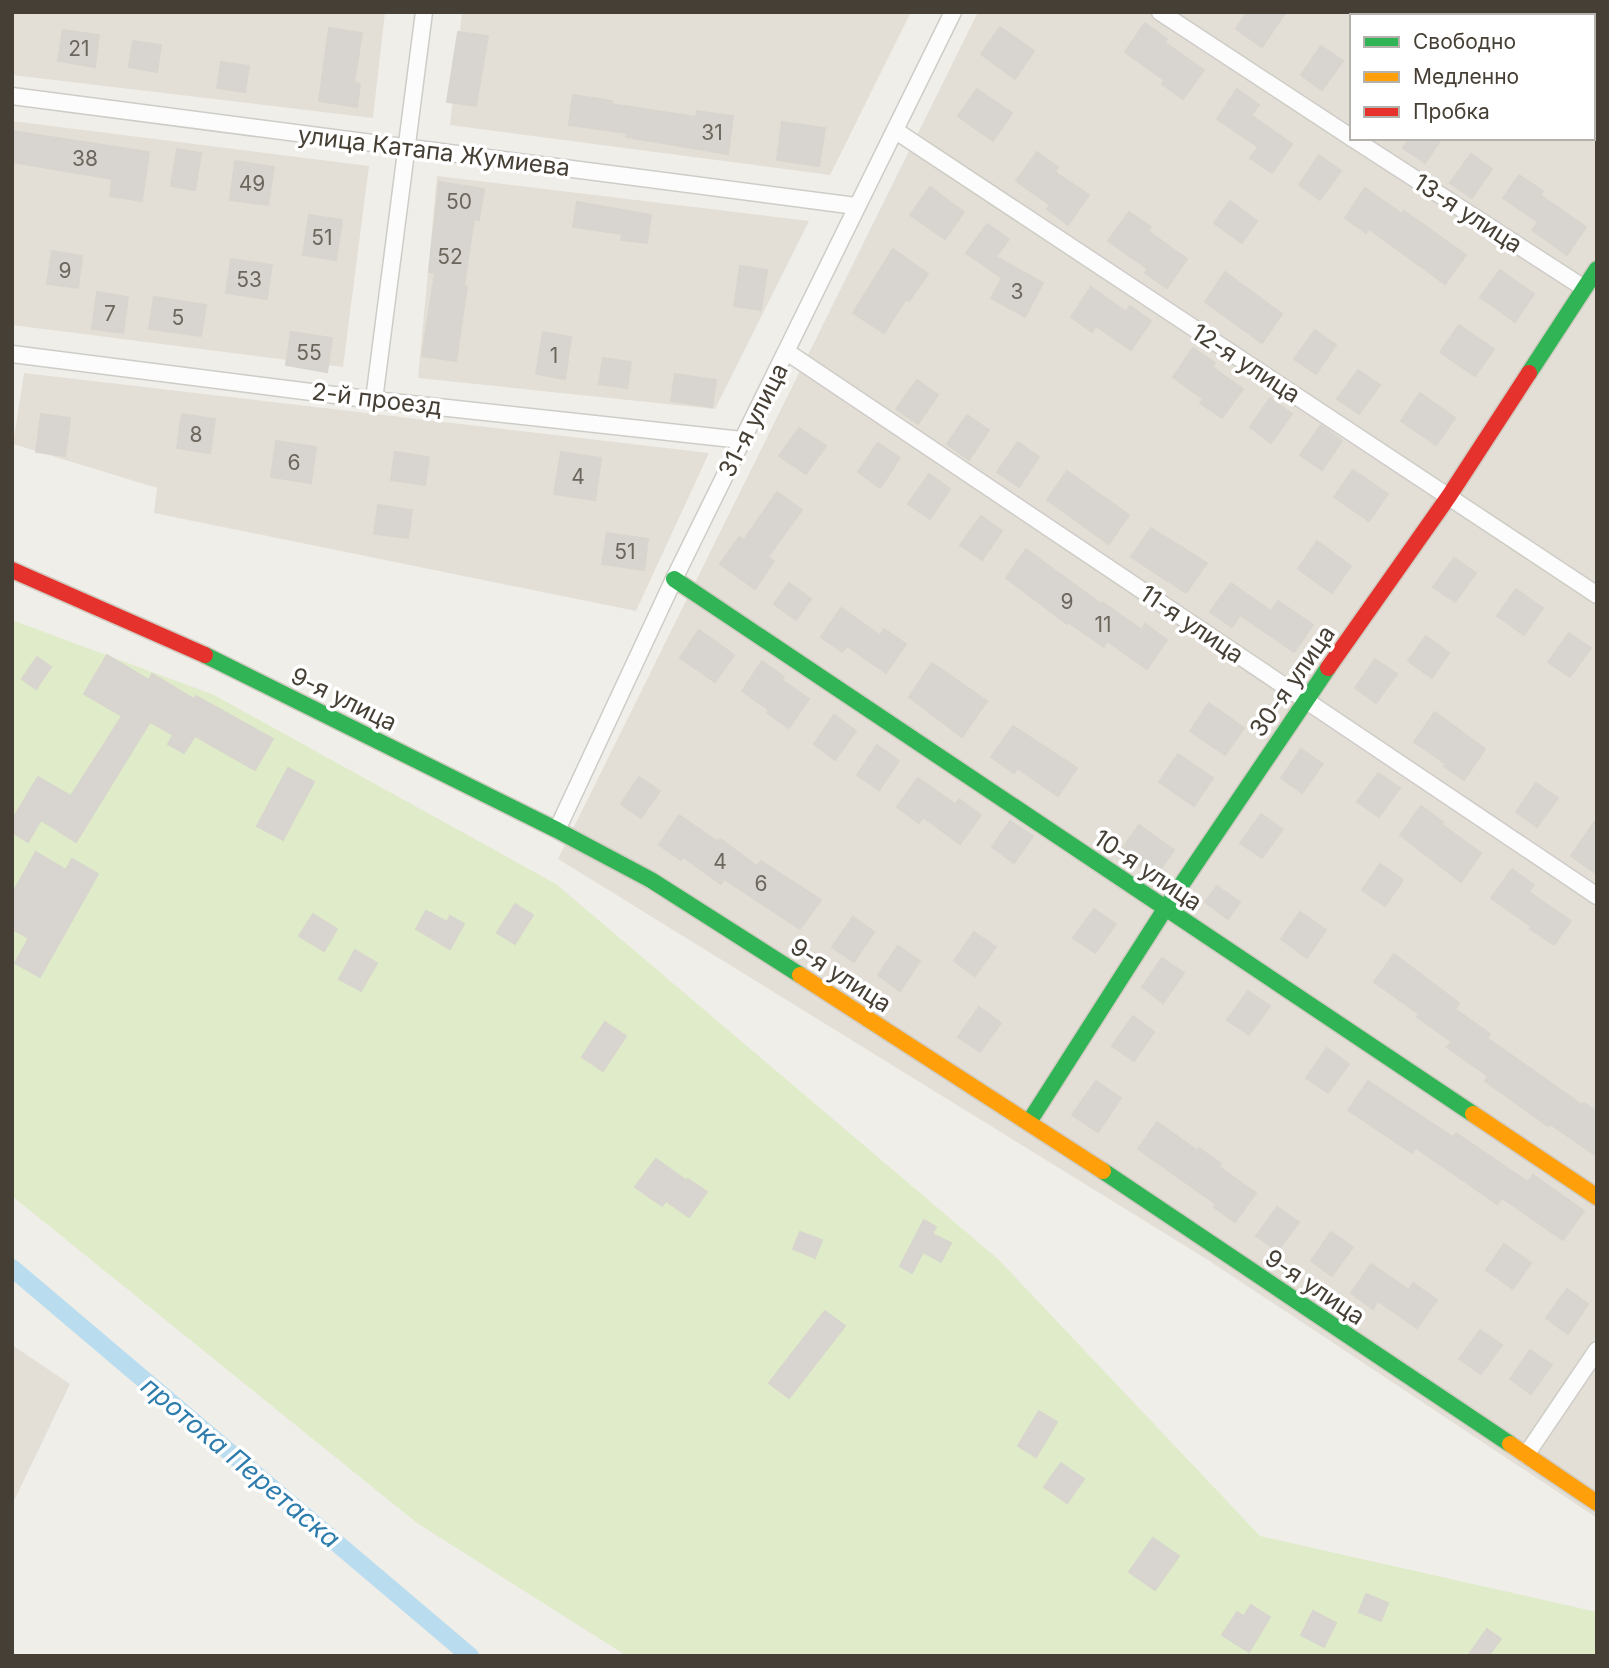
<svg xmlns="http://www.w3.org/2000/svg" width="1609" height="1668" viewBox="0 0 1609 1668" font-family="Inter,sans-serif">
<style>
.residential{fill:#e4dfd6;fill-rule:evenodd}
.green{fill:#dfebc9}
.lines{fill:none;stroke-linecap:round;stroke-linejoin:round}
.canal{stroke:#b9dcef;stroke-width:18}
.building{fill:#d8d5d0;stroke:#d8d5cf;stroke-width:2}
.street-casing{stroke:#ceccc7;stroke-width:19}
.fast-casing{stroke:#d0cbc0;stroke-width:19}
.slow-casing{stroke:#d0cbc0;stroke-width:19}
.jam-casing{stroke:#d0cbc0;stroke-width:19}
.street{stroke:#fdfcfc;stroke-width:16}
.fast{stroke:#30b455;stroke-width:16}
.slow{stroke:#ff9f0a;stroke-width:16}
.jam{stroke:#e5322d;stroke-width:16}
.labels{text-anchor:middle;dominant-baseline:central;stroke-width:7;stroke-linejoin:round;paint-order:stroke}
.number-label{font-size:21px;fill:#6c665d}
.street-label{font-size:24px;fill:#463f35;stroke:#fff}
.water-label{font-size:26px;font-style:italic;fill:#2d7cab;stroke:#fff}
</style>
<rect width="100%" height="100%" fill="#f0eee9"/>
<g class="residential">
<path d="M12,12H385L373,118L12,75Z"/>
<path d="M462,12H911L830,175L450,125Z"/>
<path d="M978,12H1597V1518L1208,1260L558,859ZM1352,16H1593V138H1352Z"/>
<path d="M12,121L369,166L343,367L12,325Z"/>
<path d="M437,176L809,221L715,409L418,378Z"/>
<path d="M24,373L709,453L636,611L154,513L157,488L13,444Z"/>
<path d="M12,1345L70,1384L12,1505Z"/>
</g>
<path class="green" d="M12,620L214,695L556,884L999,1260L1260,1536L1597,1612V1656H627L417,1523L12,1196Z"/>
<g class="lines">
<path class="canal" d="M12,1268L470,1656"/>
</g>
<g class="building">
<path d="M1247,12H1286L1262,47L1236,29Z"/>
<path d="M1145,23L1167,39L1164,42L1204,70L1183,99L1162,84L1164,80L1125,52Z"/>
<path d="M1000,27L1034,51L1015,79L981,54Z"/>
<path d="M329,28L362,33L354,83L360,84L357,107L319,101Z"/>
<path d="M63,30L99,35L95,67L58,61Z"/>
<path d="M458,32L488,36L476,106L447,102Z"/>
<path d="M133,41L161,45L157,72L129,67Z"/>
<path d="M1321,46L1343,61L1322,90L1301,75Z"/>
<path d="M221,62L249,66L245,92L217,88Z"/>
<path d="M977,89L1012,113L993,141L958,116Z"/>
<path d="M1237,89L1259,105L1251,115L1292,144L1272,173L1250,158L1258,147L1217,119Z"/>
<path d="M573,95L612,101L611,104L696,117L697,111L733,116L728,154L626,137L627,133L569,125Z"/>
<path d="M782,122L825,128L819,166L777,160Z"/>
<path d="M12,131L149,152L142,201L110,196L112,179L12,162Z"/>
<path d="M1410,138H1442L1425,163L1403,148Z"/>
<path d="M177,149L201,153L195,190L171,186Z"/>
<path d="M1037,152L1058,167L1055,172L1089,195L1068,225L1047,209L1050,205L1016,181Z"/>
<path d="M1471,154L1492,169L1472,198L1450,183Z"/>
<path d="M1319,155L1341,171L1320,200L1299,185Z"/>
<path d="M235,161L274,167L268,205L230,200Z"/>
<path d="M1519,175L1543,191L1540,195L1586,227L1567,255L1532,230L1538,222L1503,198Z"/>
<path d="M439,182L484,189L479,220L474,219L464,286L467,287L456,361L422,356L435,273L429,272Z"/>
<path d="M930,187L964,212L945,239L910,215Z"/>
<path d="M1365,188L1402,214L1404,211L1466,255L1445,284L1369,229L1366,233L1345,218Z"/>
<path d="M1230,201L1257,221L1242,243L1214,223Z"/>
<path d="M577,202L651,215L647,243L621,240L622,234L573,227Z"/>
<path d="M1129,212L1151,227L1148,231L1187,259L1167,288L1145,273L1148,269L1108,241Z"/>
<path d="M309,215L342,220L336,260L303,255Z"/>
<path d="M987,224L1009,239L996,257L1043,283L1025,317L991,298L1002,278L966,253Z"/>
<path d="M893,249L928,274L909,301L906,299L884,333L853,313Z"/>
<path d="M52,251L82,256L78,288L47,284Z"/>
<path d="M231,259L272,265L267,299L226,293Z"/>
<path d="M740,266L767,270L761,310L734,306Z"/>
<path d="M1500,270L1534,294L1515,322L1480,297Z"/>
<path d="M1225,272L1282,314L1262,343L1205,302Z"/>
<path d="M1091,287L1126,312L1130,306L1151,321L1131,350L1096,326L1092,332L1071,317Z"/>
<path d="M97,292L128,297L123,333L92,329Z"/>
<path d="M154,297L206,305L201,336L149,329Z"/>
<path d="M1459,325L1494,349L1475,376L1440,352Z"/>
<path d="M1315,330L1336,345L1316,374L1294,359Z"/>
<path d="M291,332L332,338L327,372L286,365Z"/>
<path d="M543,332L571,337L565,379L536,374Z"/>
<path d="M1193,348L1215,363L1212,367L1243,389L1222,418L1200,403L1203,399L1173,377Z"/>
<path d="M603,358L631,362L627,388L599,384Z"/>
<path d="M1358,370L1380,385L1359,414L1337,399Z"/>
<path d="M675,374L716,380L712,407L671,401Z"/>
<path d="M917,380L938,395L918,424L896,409Z"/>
<path d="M1420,393L1455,418L1436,445L1401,421Z"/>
<path d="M1270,398L1292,414L1271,443L1250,427Z"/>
<path d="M41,414L70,418L65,456L36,452Z"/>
<path d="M182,414L215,419L210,453L177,448Z"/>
<path d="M967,415L989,430L969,460L947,444Z"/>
<path d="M1321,425L1342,441L1322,470L1300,455Z"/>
<path d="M799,428L826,446L806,474L779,456Z"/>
<path d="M276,441L316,447L311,483L271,477Z"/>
<path d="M1018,442L1039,457L1019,487L997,472Z"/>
<path d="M878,443L900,458L880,488L858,472Z"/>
<path d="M395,452L429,457L425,485L391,480Z"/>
<path d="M561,452L601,458L595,500L554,494Z"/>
<path d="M1353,470L1388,494L1369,521L1334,497Z"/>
<path d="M1067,471L1129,515L1109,544L1047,500Z"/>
<path d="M929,474L950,489L930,519L908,504Z"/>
<path d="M777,492L802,510L768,557L774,561L755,589L720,564L739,537L744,540Z"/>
<path d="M378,505L412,510L408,538L374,534Z"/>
<path d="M981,516L1002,531L982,560L960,545Z"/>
<path d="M1151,528L1207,563L1186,593L1131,557Z"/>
<path d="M607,533L648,539L644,570L602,564Z"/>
<path d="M1317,541L1351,566L1332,593L1298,569Z"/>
<path d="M1026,549L1101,604L1102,602L1142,630L1145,624L1167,640L1147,669L1107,641L1104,647L1068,622L1067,624L1006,578Z"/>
<path d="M1454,558L1476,573L1455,602L1433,587Z"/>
<path d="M789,583L811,599L796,620L774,604Z"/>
<path d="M1231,583L1271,611L1278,601L1313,625L1294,652L1240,615L1232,627L1210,612Z"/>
<path d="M1516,589L1543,608L1524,635L1497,616Z"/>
<path d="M841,608L880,635L884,629L906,644L886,673L847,646L842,652L821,637Z"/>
<path d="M699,630L734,655L715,682L680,658Z"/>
<path d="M1569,633L1591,648L1570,677L1548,662Z"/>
<path d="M1426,636L1449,653L1432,678L1408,661Z"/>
<path d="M107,655L149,680L152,674L194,699L196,696L273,739L255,770L195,736L184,753L168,744L173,735L150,722L76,842L41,820L28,842L12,832V820L38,777L71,796L122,716L84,694Z"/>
<path d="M37,657L51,667L36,689L22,679Z"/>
<path d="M1375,659L1397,674L1376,703L1355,688Z"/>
<path d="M762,661L784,677L782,680L809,699L789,728L767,713L769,710L742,691Z"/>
<path d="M932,663L987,701L962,737L909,697Z"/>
<path d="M1209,703L1244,728L1225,755L1190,731Z"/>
<path d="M1435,712L1485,749L1464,780L1444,766L1446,764L1414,742Z"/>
<path d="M834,715L856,731L835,760L814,744Z"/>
<path d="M1013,726L1077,768L1058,796L1017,768L1014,773L991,757Z"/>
<path d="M877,745L899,761L879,790L857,775Z"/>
<path d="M1301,749L1323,764L1302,793L1281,778Z"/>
<path d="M1178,754L1213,778L1194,806L1159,782Z"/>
<path d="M288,768L314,782L283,840L257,826Z"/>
<path d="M1378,773L1400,788L1379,817L1357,802Z"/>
<path d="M639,777L660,791L641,818L621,804Z"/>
<path d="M918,778L955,804L959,799L981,815L960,844L923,817L919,823L897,807Z"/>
<path d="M1536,783L1558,798L1537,827L1516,812Z"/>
<path d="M1421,806L1443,822L1441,824L1481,853L1461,882L1400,835Z"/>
<path d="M1261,814L1283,829L1262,858L1240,843Z"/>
<path d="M679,815L718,842L720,839L757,866L761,861L821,900L800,929L724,879L721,884L683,857L681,860L659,845Z"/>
<path d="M1597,818V874L1571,856Z"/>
<path d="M1010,821L1033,836L1014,863L992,847Z"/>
<path d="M1139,825L1174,850L1155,877L1120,852Z"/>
<path d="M36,852L66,870L72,859L98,874L40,977L15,963L29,938L12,929V894Z"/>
<path d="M1380,864L1403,880L1385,906L1362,890Z"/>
<path d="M1512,869L1534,885L1529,892L1571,921L1554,945L1530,929L1532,927L1491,898Z"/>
<path d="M1217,886L1240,902L1228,919L1205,902Z"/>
<path d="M515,904L533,915L515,944L497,933Z"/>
<path d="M1094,909L1116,924L1095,953L1073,938Z"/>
<path d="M426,911L447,922L450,916L464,924L450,949L416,929Z"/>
<path d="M1300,912L1326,930L1307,958L1281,939Z"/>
<path d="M313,914L337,929L324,951L299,936Z"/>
<path d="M853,917L874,932L854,962L832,947Z"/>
<path d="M974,932L996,947L975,976L954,961Z"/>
<path d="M898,946L920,961L900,991L878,975Z"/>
<path d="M355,950L377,963L361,991L339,979Z"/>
<path d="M1394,954L1459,1003L1455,1009L1490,1034L1487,1038L1582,1105L1584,1103L1597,1112V1156L1550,1124L1548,1126L1485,1081L1488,1076L1447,1047L1452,1042L1417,1017L1419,1014L1374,982Z"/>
<path d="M1162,958L1184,973L1163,1003L1142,987Z"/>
<path d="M1248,991L1270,1006L1249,1035L1227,1020Z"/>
<path d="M979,1007L1001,1023L980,1052L958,1037Z"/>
<path d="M1133,1016L1154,1032L1134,1061L1112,1046Z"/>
<path d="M605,1022L626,1036L603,1071L582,1057Z"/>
<path d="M1327,1048L1349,1064L1328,1093L1306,1078Z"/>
<path d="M1096,1081L1121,1098L1098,1132L1072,1115Z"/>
<path d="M1368,1081L1453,1137L1456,1133L1528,1182L1533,1175L1584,1211L1563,1240L1502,1198L1497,1204L1416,1148L1412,1153L1348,1110Z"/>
<path d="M1157,1122L1198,1151L1199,1148L1221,1164L1219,1167L1256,1193L1235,1222L1214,1207L1216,1204L1138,1149Z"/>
<path d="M656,1159L687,1181L688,1179L707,1192L689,1217L666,1201L662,1206L635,1187Z"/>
<path d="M1277,1207L1299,1222L1278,1251L1256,1236Z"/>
<path d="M924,1220L936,1227L932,1234L951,1243L941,1262L923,1252L912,1273L900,1266Z"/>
<path d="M800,1232L822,1240L815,1258L793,1249Z"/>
<path d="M1331,1232L1353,1247L1332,1276L1311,1261Z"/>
<path d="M1504,1244L1531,1263L1513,1289L1486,1270Z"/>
<path d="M1371,1264L1409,1290L1413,1283L1437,1300L1417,1328L1378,1301L1373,1309L1351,1293Z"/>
<path d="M1567,1289L1588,1304L1568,1334L1546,1318Z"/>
<path d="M825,1311L845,1326L789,1398L769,1383Z"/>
<path d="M1480,1330L1502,1345L1481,1374L1459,1359Z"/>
<path d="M1530,1350L1552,1365L1531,1394L1510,1379Z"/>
<path d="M1039,1411L1057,1422L1036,1457L1018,1446Z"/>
<path d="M1061,1463L1084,1479L1067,1503L1044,1487Z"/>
<path d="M1153,1538L1179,1556L1155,1590L1129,1572Z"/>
<path d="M1366,1594L1388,1603L1381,1621L1359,1612Z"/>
<path d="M1251,1605L1270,1617L1249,1652L1222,1635L1237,1612L1244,1616Z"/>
<path d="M1313,1611L1336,1623L1324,1647L1301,1635Z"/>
<path d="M1487,1629L1501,1639L1488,1656H1468Z"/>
</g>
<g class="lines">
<defs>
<g id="street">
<path d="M1160,12L1352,138"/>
<path d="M12,96L856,206"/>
<path d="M896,131L1597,595"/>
<path d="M1352,138L1584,288"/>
<path d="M787,352L1597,896"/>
<path d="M12,354L374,400L742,440"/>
<path d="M374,400L424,12"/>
<path d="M557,830L674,579L953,12"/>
<path d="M1526,1455L1597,1350"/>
</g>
<g id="fast">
<path d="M1529,373L1597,269"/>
<path d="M674,579L1473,1114"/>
<path d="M205,655L557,830L651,880L800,975"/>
<path d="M1029,1122L1165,909L1328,668"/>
<path d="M1103,1171L1510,1444"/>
</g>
<g id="slow">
<path d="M800,975L1103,1171"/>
<path d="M1473,1114L1597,1197"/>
<path d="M1510,1444L1597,1503"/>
</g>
<g id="jam">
<path d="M12,570L205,655"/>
<path d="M1328,668L1449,496L1529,373"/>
</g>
</defs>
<use href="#street" class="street-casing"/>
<use href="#fast" class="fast-casing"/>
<use href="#slow" class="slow-casing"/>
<use href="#jam" class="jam-casing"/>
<use href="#street" class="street"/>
<use href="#fast" class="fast"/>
<use href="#slow" class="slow"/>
<use href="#jam" class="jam"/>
</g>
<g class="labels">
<g class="number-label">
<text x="79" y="48">21</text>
<text x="712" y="132">31</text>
<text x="85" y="158">38</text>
<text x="252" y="183">49</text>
<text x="459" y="201">50</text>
<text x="322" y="237">51</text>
<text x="450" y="256">52</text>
<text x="65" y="270">9</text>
<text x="249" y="279">53</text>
<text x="1017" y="291">3</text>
<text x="110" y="313">7</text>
<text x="178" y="317">5</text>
<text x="309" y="352">55</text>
<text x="554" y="355">1</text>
<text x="196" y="434">8</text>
<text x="294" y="462">6</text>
<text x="578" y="476">4</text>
<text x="625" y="551">51</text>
<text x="1067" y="601">9</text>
<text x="1103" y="624">11</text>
<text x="720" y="861">4</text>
<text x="761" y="883">6</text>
</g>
<g class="street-label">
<text transform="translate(434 151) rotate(7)">улица Катапа Жумиева</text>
<text transform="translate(1468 213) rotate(33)">13-я улица</text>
<text transform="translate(1246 363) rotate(33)">12-я улица</text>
<text transform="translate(377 399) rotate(7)">2-й проезд</text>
<text transform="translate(753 420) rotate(-63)">31-я улица</text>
<text transform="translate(1192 624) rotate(34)">11-я улица</text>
<text transform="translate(1292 681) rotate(-55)">30-я улица</text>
<text transform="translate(344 699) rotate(26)">9-я улица</text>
<text transform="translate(1148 870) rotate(34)">10-я улица</text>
<text transform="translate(841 975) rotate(33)">9-я улица</text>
<text transform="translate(1315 1287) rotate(34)">9-я улица</text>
</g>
<g class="water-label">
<text transform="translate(241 1462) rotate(40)">протока Перетаска</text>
</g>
</g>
<rect width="1609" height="1668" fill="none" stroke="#463f35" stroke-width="28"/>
<rect x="1350" y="14" width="245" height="126" fill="#ffffff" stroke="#b5b2ae" stroke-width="2"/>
<rect x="1364" y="37" width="35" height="10" fill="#30b455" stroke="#b5b2ae" stroke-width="2"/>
<text x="1413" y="49" font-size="21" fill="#463f35">Свободно</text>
<rect x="1364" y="72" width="35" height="10" fill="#ff9f0a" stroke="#b5b2ae" stroke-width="2"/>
<text x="1413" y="84" font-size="21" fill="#463f35">Медленно</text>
<rect x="1364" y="107" width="35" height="10" fill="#e5322d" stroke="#b5b2ae" stroke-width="2"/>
<text x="1413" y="119" font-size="21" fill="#463f35">Пробка</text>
</svg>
